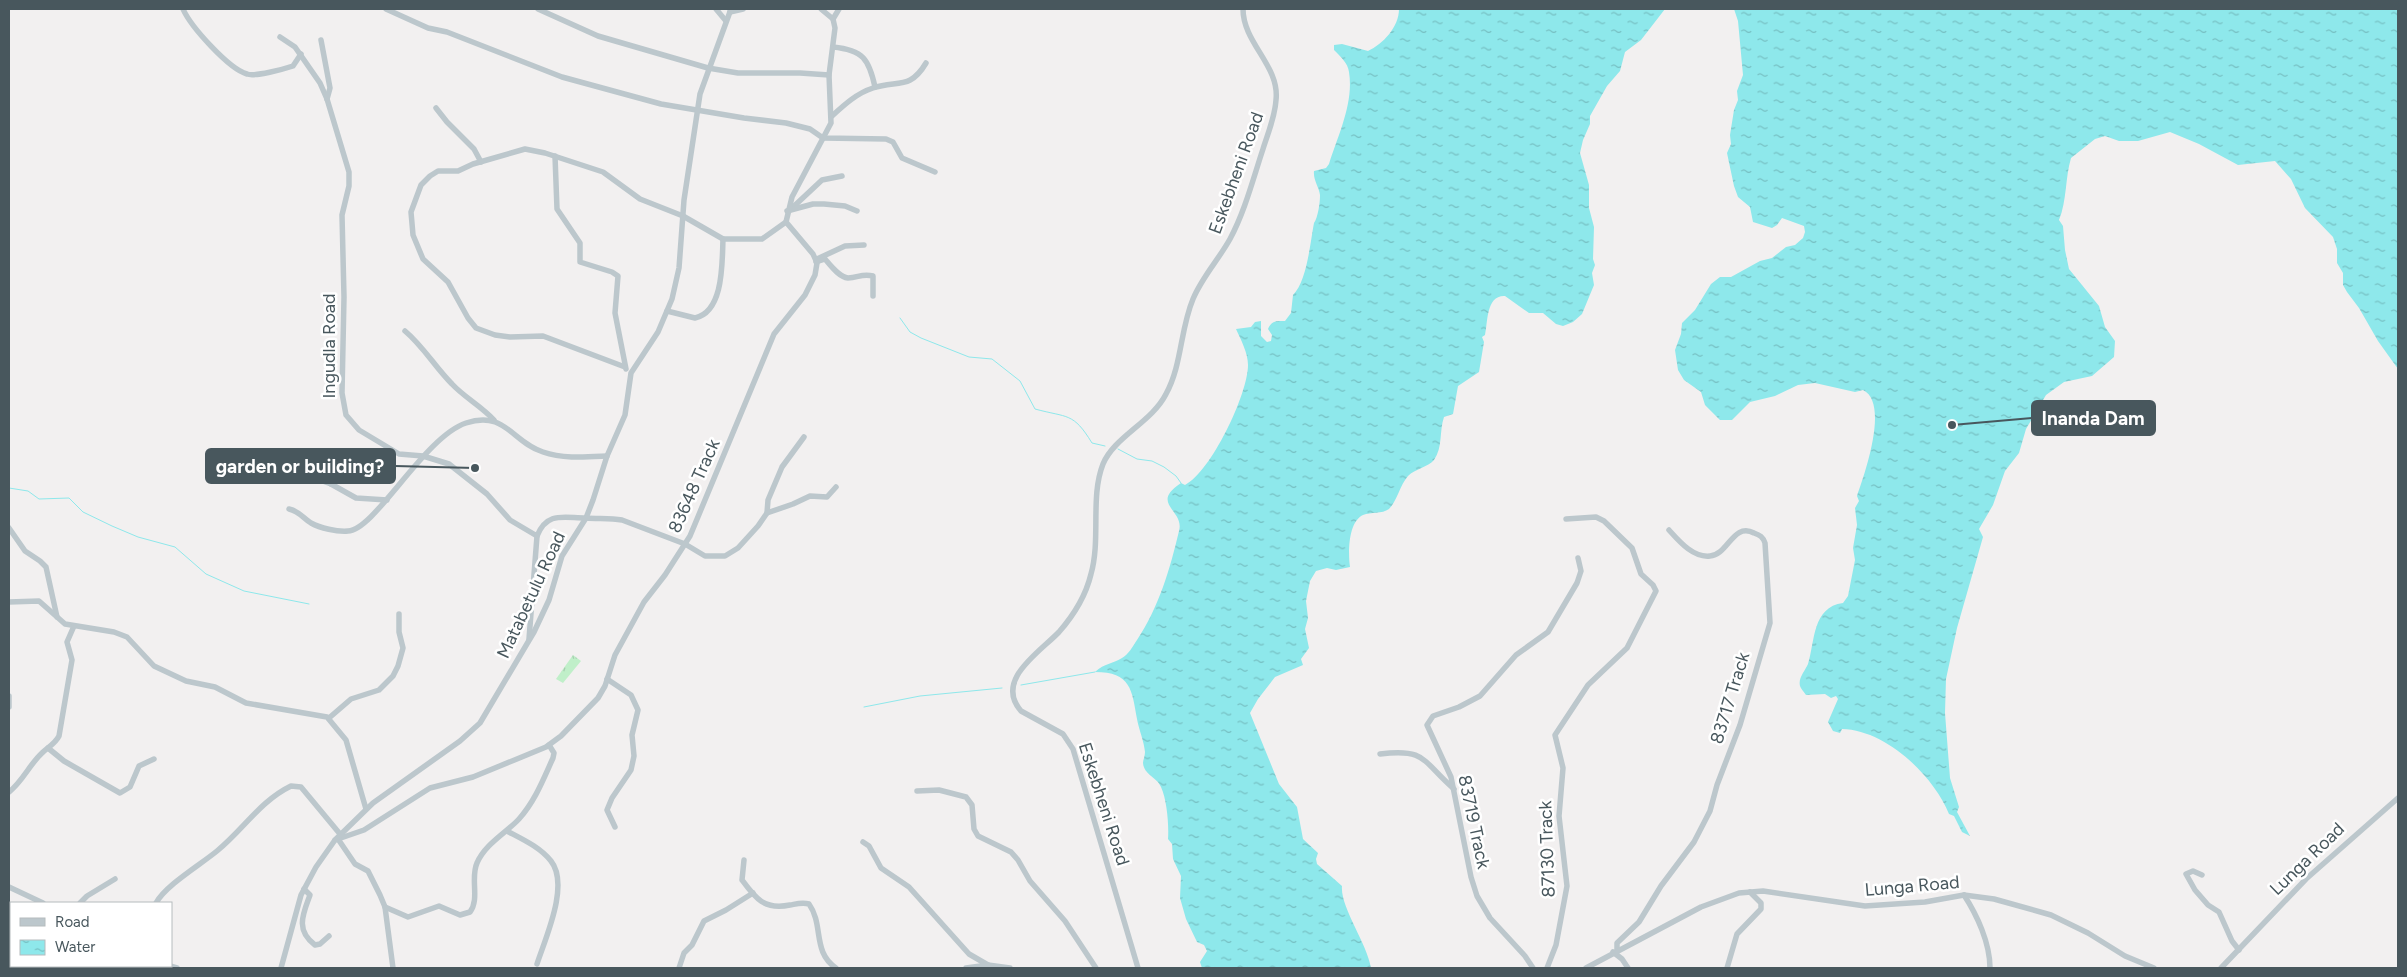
<svg xmlns="http://www.w3.org/2000/svg" width="2407" height="977" viewBox="0 0 2407 977" font-family="Figtree,sans-serif">
<style>
.park{fill:url(#park-tufts)}
.water{fill:url(#water-ripples)}
.lines{fill:none;stroke-linecap:round;stroke-linejoin:round}
.stream{stroke:#8ee8eb;stroke-width:1}
.minor{stroke:#bcc7cc;stroke-width:5.5}
.labels{text-anchor:middle;dominant-baseline:central;stroke-width:5;stroke-linejoin:round;paint-order:stroke}
.street-label{font-size:18px;fill:#48575d;stroke:#fff}
.leader{fill:none;stroke:#48575d;stroke-width:2}
.callout-dot{fill:#48575d;stroke:#fff;stroke-width:2}
.callout{fill:#48575d;stroke:#48575d;stroke-width:2}
.callout-label{font-size:19px;text-anchor:middle;font-weight:bold;fill:#fff}
</style>
<defs>
<pattern id="park-tufts" width="24" height="20" patternUnits="userSpaceOnUse" patternTransform="scale(1.25)"><rect width="24" height="20" fill="#c0efc9"/><path d="M3 7l-1-3M5 7V3M7 7l1-3M15 17l-1-3M17 17v-4M19 17l1-3" fill="none" stroke="#a6cfaf"/></pattern>
<pattern id="water-ripples" width="26" height="14" patternUnits="userSpaceOnUse" patternTransform="scale(1.25)"><rect width="26" height="14" fill="#8ee8eb"/><path d="M2 4q2-2 4 0t4 0M15 11q2-2 4 0t4 0" fill="none" stroke="#76bfc2"/></pattern>
</defs>
<rect width="100%" height="100%" fill="#f2f0f0"/>
<path class="park" d="M573,655L581,661L563,683L556,679Z"/>
<g class="water">
<path d="M1399,9H1665L1641,40L1625,52L1620,71L1607,86L1590,116V124L1583,140L1580,153L1589,185V208L1594,227L1593,259L1595,265L1592,273L1594,285L1582,314L1573,322L1563,326L1556,324L1543,313H1529L1505,296C1486,295 1488,322 1485,335L1482,337L1484,342L1479,372L1458,386L1453,414L1444,417C1439,432 1443,447 1434,460C1428,467 1415,469 1408,476C1400,485 1397,501 1389,509C1382,514 1371,512 1363,515C1348,522 1348,553 1350,567L1336,570L1327,568L1316,571L1310,581L1306,601L1308,618L1305,629L1309,648L1301,659L1303,665L1275,677L1258,699L1250,713L1279,784L1297,807L1303,839L1318,853L1316,859L1317,864L1342,886C1340,907 1367,943 1371,968H1202L1200,962L1207,951L1204,945L1197,942L1186,919L1180,898L1181,876L1173,859L1172,844L1168,839C1169,825 1167,800 1161,787C1157,777 1144,775 1143,763C1143,760 1145,756 1145,752C1144,741 1139,730 1137,719C1132,690 1131,672 1095,672C1105,663 1112,664 1122,658C1128,655 1133,646 1137,640C1159,607 1170,569 1179,531C1185,510 1149,504 1181,483L1185,485C1211,472 1248,394 1248,365C1248,353 1241,340 1236,329L1251,327L1255,322L1261,321V336L1267,342L1271,341L1272,335L1268,329C1272,320 1277,321 1285,321L1291,313L1293,295C1307,281 1310,244 1314,223C1318,217 1320,203 1320,195C1319,187 1313,180 1314,171L1326,168L1329,164C1338,135 1354,103 1349,72C1348,63 1340,56 1334,50V45L1342,44L1368,51C1383,44 1399,27 1399,9Z"/>
<path d="M1734,9H2398V369L2378,341L2359,308L2347,292L2343,285V273L2337,263V249L2333,237L2305,208L2291,179L2275,161L2238,165L2199,144L2170,132L2138,141H2119L2105,136L2095,139L2071,158C2065,178 2067,201 2059,220L2063,226L2065,250L2069,269L2099,306L2105,327L2115,341L2114,357L2092,376L2064,382L2046,395L2026,429L2019,453L2005,471L1993,505L1979,529L1983,537L1957,628L1946,679L1945,713L1950,778L1959,807L1957,812L1970,836L1962,832L1954,816L1949,814C1933,775 1886,730 1842,729L1840,733L1833,731L1828,722L1838,699L1836,696L1831,698L1825,694L1806,695C1804,692 1801,689 1800,686C1798,678 1805,671 1808,664C1815,642 1812,607 1843,603L1848,596L1855,560L1853,548L1857,525L1855,508L1859,501L1857,496C1864,476 1890,403 1863,390L1855,392L1815,383L1798,385L1775,396L1750,402L1732,420H1720L1705,405L1701,392L1684,380L1678,370L1675,350L1681,334L1682,323L1695,310L1711,284L1720,277H1731L1760,261L1772,258L1786,247L1795,245L1803,238L1805,232L1804,226L1782,218L1777,225L1772,228L1753,222L1750,207L1738,197L1734,186L1727,153L1731,144L1730,135L1734,110L1738,100L1737,91L1743,75L1738,21Z"/>
</g>
<g class="lines">
<g class="stream">
<path d="M900,318L910,332L921,338L969,357L992,359L1020,381L1035,409C1068,418 1073,412 1092,443L1105,446"/>
<path d="M1118,449L1137,459L1152,461L1164,467L1176,476L1181,483"/>
<path d="M9,488L28,491L39,499L69,498L83,512L112,526L138,537L175,547L206,574L244,591L309,604"/>
<path d="M1021,685L1095,672"/>
<path d="M864,707L920,696L1002,688"/>
</g>
<g class="minor">
<path d="M183,9C191,27 229,69 247,74C255,77 284,69 293,66L301,54"/>
<path d="M386,9L428,28L447,32L562,77L661,104L744,118L786,123L810,129L823,138L886,139L893,142L902,158L935,172"/>
<path d="M538,9L598,36L708,68L738,73H800L829,75"/>
<path d="M716,9L726,21"/>
<path d="M730,12L743,9"/>
<path d="M833,19L839,9"/>
<path d="M280,37L295,47L320,83L327,99L349,172V186L342,215L344,297L342,393L346,415L359,430L399,454L423,456L449,464L487,494L510,520L537,536C547,511 564,518 586,518C598,519 610,518 622,520L685,544L705,556H725L738,548L758,526L767,513L768,500L782,467L804,437"/>
<path d="M321,40L330,88L327,99"/>
<path d="M833,47C863,50 869,59 875,87"/>
<path d="M436,108L447,122L474,149L481,162"/>
<path d="M832,116C844,105 857,93 873,88C898,80 910,90 926,63"/>
<path d="M555,156L557,209L580,243V262L612,272L618,276L615,313L626,369"/>
<path d="M791,209L822,180L842,176"/>
<path d="M787,211L813,204H824L845,206L857,211"/>
<path d="M817,259L845,246L864,245"/>
<path d="M816,262L825,259C831,266 839,277 848,278C858,278 862,273 873,276V296"/>
<path d="M667,311L695,318C724,312 722,262 723,239"/>
<path d="M405,331C423,346 435,367 452,384C464,397 481,406 494,420"/>
<path d="M625,367L543,336L510,337L495,335L476,328L468,318L448,282L423,259L413,235L411,212L421,185L430,176L438,171H458L473,164L525,149L545,153L603,172L640,199L683,216L723,239H762L786,222"/>
<path d="M323,462L331,484"/>
<path d="M309,476L331,484L356,498L387,500"/>
<path d="M289,509C299,511 303,518 311,523C320,528 337,532 348,531C375,530 424,437 466,423C505,410 512,442 543,452C563,459 586,457 607,456"/>
<path d="M767,513L793,504L810,496L827,497L836,487"/>
<path d="M9,528L25,551L40,561L46,567L57,617"/>
<path d="M9,602L39,601L65,624L114,632L127,637L154,666L186,681L215,687L246,703L327,717L346,740L366,809"/>
<path d="M529,639L537,536"/>
<path d="M607,679L631,695L638,710L632,735L634,756L631,770L612,798L607,810L615,827"/>
<path d="M9,696V707"/>
<path d="M329,718L351,699L379,690L393,676L398,666L403,648L399,632V614"/>
<path d="M48,748L64,761L120,793L130,787L139,766L154,759"/>
<path d="M1380,754C1426,748 1422,761 1454,789"/>
<path d="M917,791L939,790L966,797L972,805L974,829L978,836L1011,852L1018,860L1030,881L1065,921L1096,968"/>
<path d="M9,792C23,781 29,765 42,753C48,747 55,744 59,736L72,660L67,642L74,626"/>
<path d="M507,831C522,839 540,847 551,861C570,885 545,939 537,964"/>
<path d="M338,839L355,864L368,871L380,895L385,907L393,968"/>
<path d="M335,840L364,830L430,788L473,777L546,747L561,736L598,698L605,686L615,655L644,602L665,575L690,536L774,334L805,295L815,275L817,263L813,254L786,222L792,197L831,123L829,75L835,28L833,19L821,9"/>
<path d="M863,842L869,846L881,868L909,887L969,954L988,965"/>
<path d="M744,860L742,880C756,899 764,910 790,905C796,904 802,902 809,904C824,925 812,952 836,968"/>
<path d="M2202,875L2193,871L2186,874L2195,890L2208,905L2219,912L2232,941L2239,950"/>
<path d="M9,887L43,903"/>
<path d="M304,889L310,895C303,914 295,930 315,945L320,944L329,936"/>
<path d="M1964,895C1977,915 1990,943 1990,968"/>
<path d="M80,903L87,896L115,879"/>
<path d="M156,903C166,885 200,865 217,851C243,830 260,801 291,786L301,787L340,834"/>
<path d="M385,907L408,917L439,906L460,915L470,912C480,899 470,878 477,863C485,844 506,833 519,819C535,801 543,780 553,758L554,753L549,745"/>
<path d="M1617,950V943L1639,922L1661,886L1694,842L1710,811L1717,785L1740,725L1770,623L1765,543C1763,537 1760,535 1754,533C1733,522 1728,555 1710,556C1693,558 1679,541 1669,530"/>
<path d="M1613,952L1622,959L1628,968"/>
<path d="M170,966L177,968"/>
<path d="M281,968L301,895L316,867L335,840L373,803L460,741L480,723L534,632L549,600L562,556L586,518L593,500L607,456L625,415L631,373L658,332L672,299L679,268L684,200L700,94L731,9"/>
<path d="M679,968L684,953L692,945L704,921L726,910L753,893"/>
<path d="M966,968L988,965L1010,968"/>
<path d="M1138,968L1073,749L1063,734L1021,711C994,680 1040,652 1059,632C1073,616 1086,595 1091,574C1101,539 1090,497 1103,464C1114,437 1152,422 1166,394C1182,365 1180,330 1193,299C1202,277 1219,259 1230,239C1245,211 1253,179 1263,149C1268,133 1275,117 1276,100C1280,66 1243,43 1243,9"/>
<path d="M1533,968L1525,956L1490,918L1477,896L1471,877L1451,777L1427,725L1433,716L1459,707L1480,696L1516,655L1548,632L1577,583L1581,571L1578,558"/>
<path d="M1547,968L1556,945L1567,886L1559,816L1563,768L1555,735L1588,685L1627,648L1656,591L1653,585L1641,574L1632,548L1604,521L1596,517L1566,519"/>
<path d="M1586,968L1701,907L1739,893L1763,891L1865,906L1925,902L1964,895L1994,899L2051,915L2088,933L2125,956L2154,968"/>
<path d="M1727,968L1737,934L1761,909V903L1750,892"/>
<path d="M2221,968L2306,879L2398,798"/>
</g>
</g>
<g class="labels">
<g class="street-label">
<text transform="translate(1236 173) rotate(-70)">Eskebheni Road</text>
<text transform="translate(329 346) rotate(-90)">Ingudla Road</text>
<text transform="translate(694 486) rotate(-66)">83648 Track</text>
<text transform="translate(531 595) rotate(-65)">Matabetulu Road</text>
<text transform="translate(1730 698) rotate(-73)">83717 Track</text>
<text transform="translate(1104 804) rotate(72)">Eskebheni Road</text>
<text transform="translate(1474 822) rotate(78)">83719 Track</text>
<text transform="translate(1547 849) rotate(-92)">87130 Track</text>
<text transform="translate(2307 859) rotate(-44)">Lunga Road</text>
<text transform="translate(1912 886) rotate(-5)">Lunga Road</text>
</g>
</g>
<path class="leader" d="M1952 425L2032 418M475 468L395 466"/>
<g class="callout-dot">
<circle cx="1952" cy="425" r="5"/>
<circle cx="475" cy="468" r="5"/>
</g>
<g class="callout">
<rect x="2032" y="401" width="123" height="34" rx="5"/>
<rect x="206" y="449" width="189" height="34" rx="5"/>
</g>
<g class="callout-label">
<text x="2093" y="425">Inanda Dam</text>
<text x="300" y="473">garden or building?</text>
</g>
<rect width="2407" height="977" fill="none" stroke="#48575d" stroke-width="20"/>
<rect x="10" y="902" width="162" height="65" fill="#ffffff" stroke="#b6bcbe"/>
<rect x="20" y="918" width="25" height="8" fill="#bcc7cc" stroke="#b6bcbe"/>
<text x="55" y="927" font-size="15" fill="#48575d">Road</text>
<rect x="20" y="940" width="25" height="15" fill="url(#water-ripples)" stroke="#b6bcbe"/>
<text x="55" y="952" font-size="15" fill="#48575d">Water</text>
</svg>
